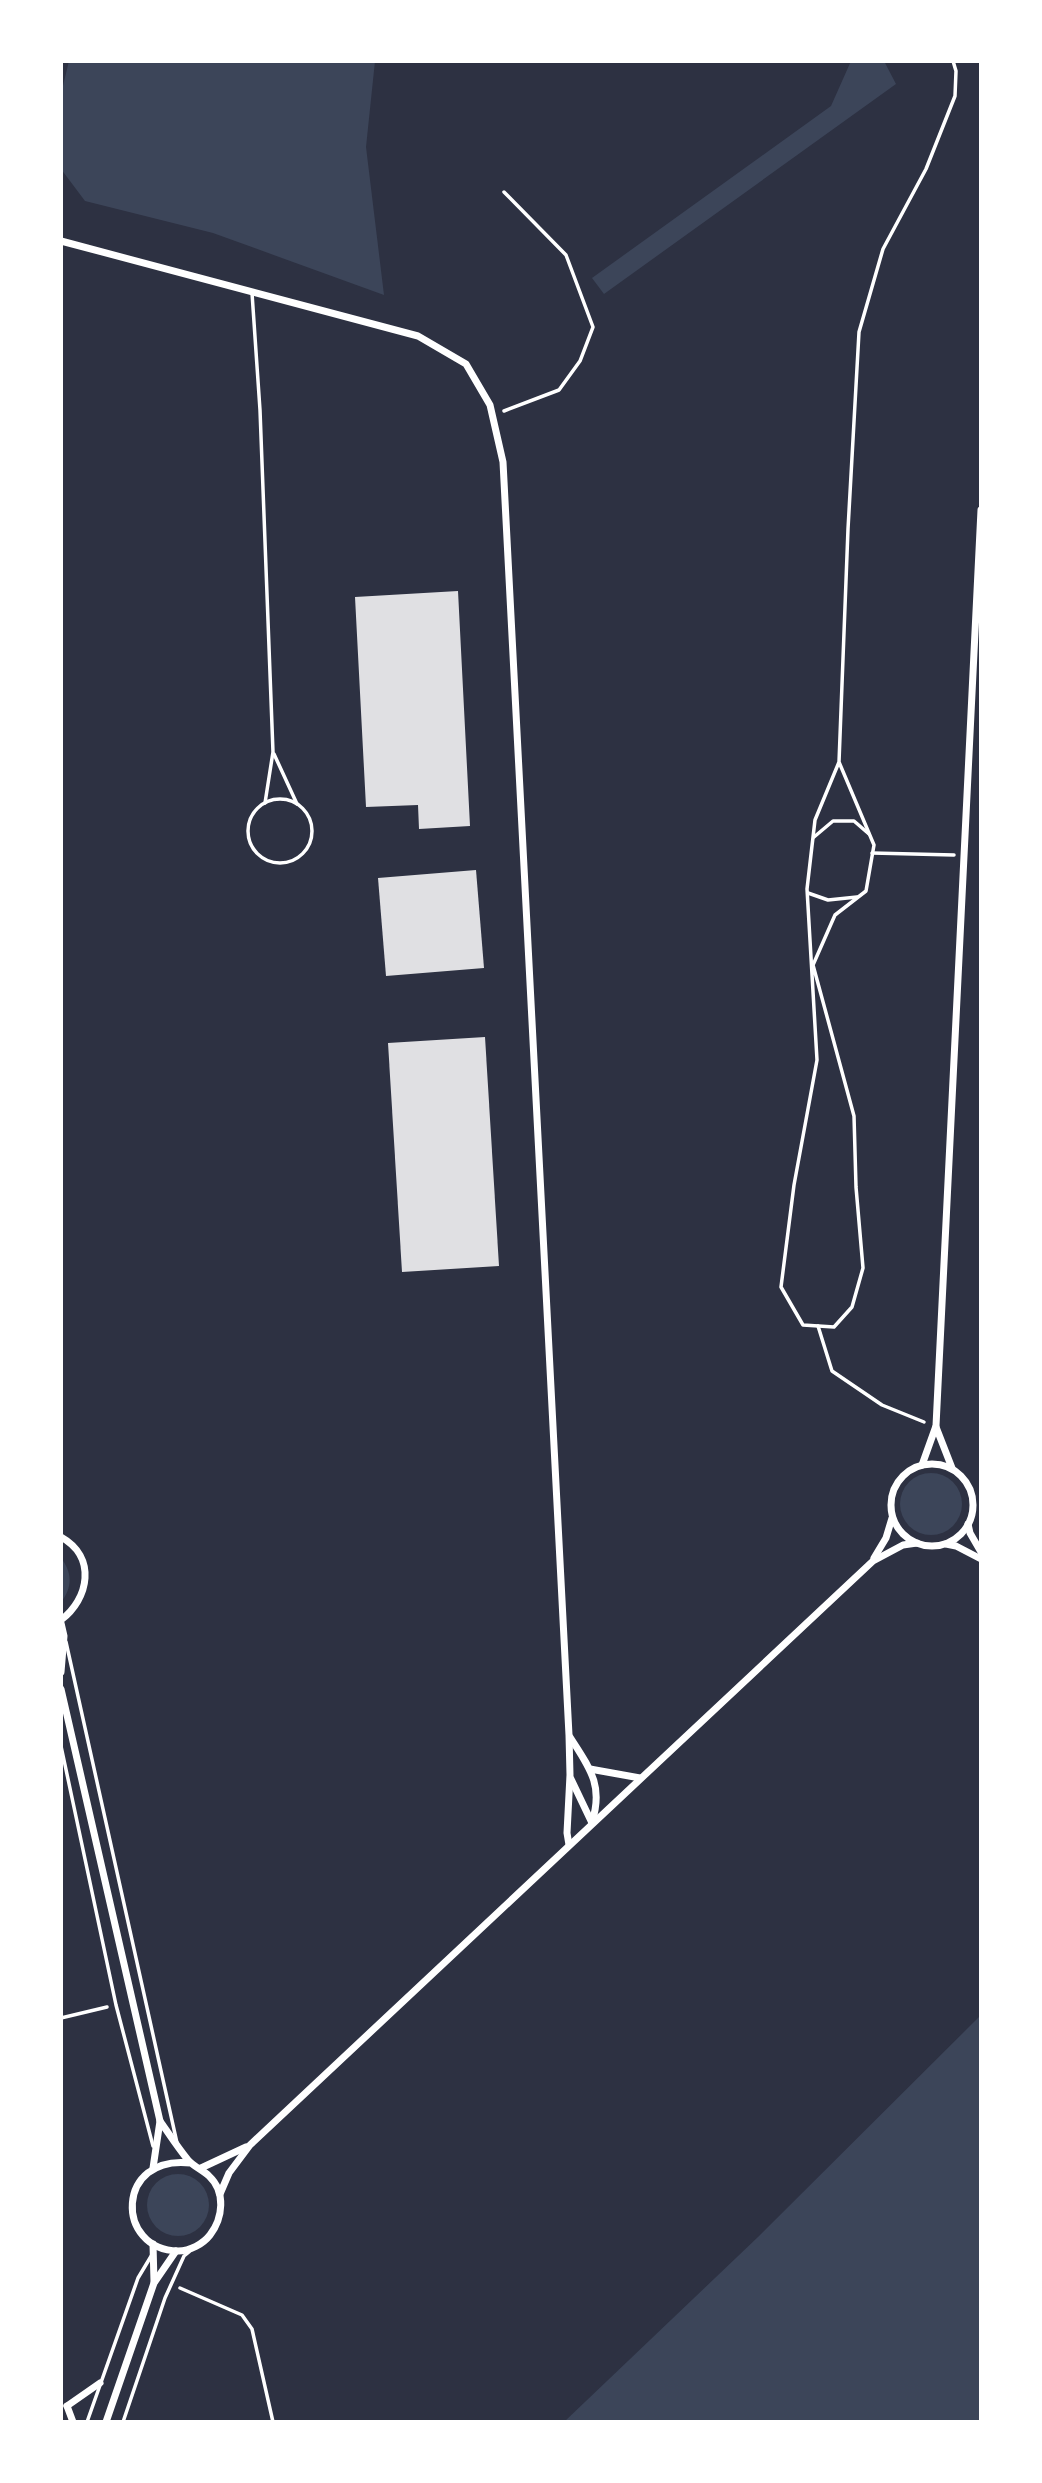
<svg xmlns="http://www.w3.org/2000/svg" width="1042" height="2483" viewBox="0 0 1042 2483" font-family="'Exo 2',sans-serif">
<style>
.green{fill:#3c4559}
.building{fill:#e0e0e3}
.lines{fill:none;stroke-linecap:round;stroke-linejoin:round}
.path{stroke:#fff;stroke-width:3.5}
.service{stroke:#fff;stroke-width:3.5}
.minor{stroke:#fff;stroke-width:7}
</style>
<rect width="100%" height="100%" fill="#2d3142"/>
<g class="green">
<path d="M69,61H375L366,147L384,295L213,233L85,201L61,169V94Z"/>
<path d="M851,61H884L896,84L604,294L592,278L831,106Z"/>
<circle cx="931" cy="1504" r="31"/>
<path d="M61,1558C72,1572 73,1587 61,1602Z"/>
<path d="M981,2015V2422H564L758,2237Z"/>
<circle cx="178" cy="2205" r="31"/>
</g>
<g class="building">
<path d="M458,591L470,826L419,829L418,805L366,807L355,597Z"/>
<path d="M476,870L484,968L386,976L378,878Z"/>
<path d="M485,1037L499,1266L402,1272L388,1043Z"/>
</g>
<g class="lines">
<g class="path">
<path d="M504,192L566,255L593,327L580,361L559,390L504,411"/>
<path d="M839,762L874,845L866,891L835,915L813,965L854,1116L856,1187L863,1268L852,1307L834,1327L803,1325L781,1287L794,1185L817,1060L807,889L815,820L839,762L848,529L859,332L883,249L926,169L955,96L956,71L953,61"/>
<path d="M814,837L833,821H854L869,834"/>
<path d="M872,853L954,855"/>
<path d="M808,893L828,900L857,897"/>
<path d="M818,1326L832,1371L882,1405L924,1422"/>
<path d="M61,2018L107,2007"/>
<path d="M180,2288L242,2315L252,2329L273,2422"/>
</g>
<g class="service">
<path d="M252,293L260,410L273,752L265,803"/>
<path d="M274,754L297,804"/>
<circle cx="280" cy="831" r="32"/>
<path d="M66,1642L177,2143"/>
<path d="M61,1746L116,2005L153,2146"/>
<path d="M87,2422L138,2278L153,2253"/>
<path d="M123,2422L165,2298L184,2256L189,2252"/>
</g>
<g class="minor">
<path d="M61,241L418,336L466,364L490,405L503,462L569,1735L570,1775L567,1833L569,1845"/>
<path d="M936,1427L952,1468"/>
<circle cx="932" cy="1505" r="41"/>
<path d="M922,1465L936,1426L981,510"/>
<path d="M968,1524L970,1533L981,1552"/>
<path d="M61,1537C97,1557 89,1599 61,1620"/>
<path d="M946,1544L956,1546L981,1559"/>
<path d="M874,1558L886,1538L892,1518"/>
<path d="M61,1623L64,1636L61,1672"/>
<path d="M61,1689L160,2121L153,2168"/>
<path d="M570,1737C589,1767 604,1785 592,1822"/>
<path d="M590,1769L640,1778"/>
<path d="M571,1779L592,1823"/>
<path d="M160,2121C169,2134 178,2148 188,2160C194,2167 203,2170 209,2176C226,2192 223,2218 210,2235C203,2244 190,2251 178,2251C115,2250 115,2154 191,2163"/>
<path d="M201,2168L246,2147"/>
<path d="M220,2194L229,2173L250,2145L873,1561L903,1545L917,1543"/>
<path d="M153,2244L154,2282"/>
<path d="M67,2406L100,2383"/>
<path d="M67,2406L73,2422"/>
<path d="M106,2422L154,2283L176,2251"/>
</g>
</g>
<rect width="1042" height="2483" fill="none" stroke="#ffffff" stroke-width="126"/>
</svg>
